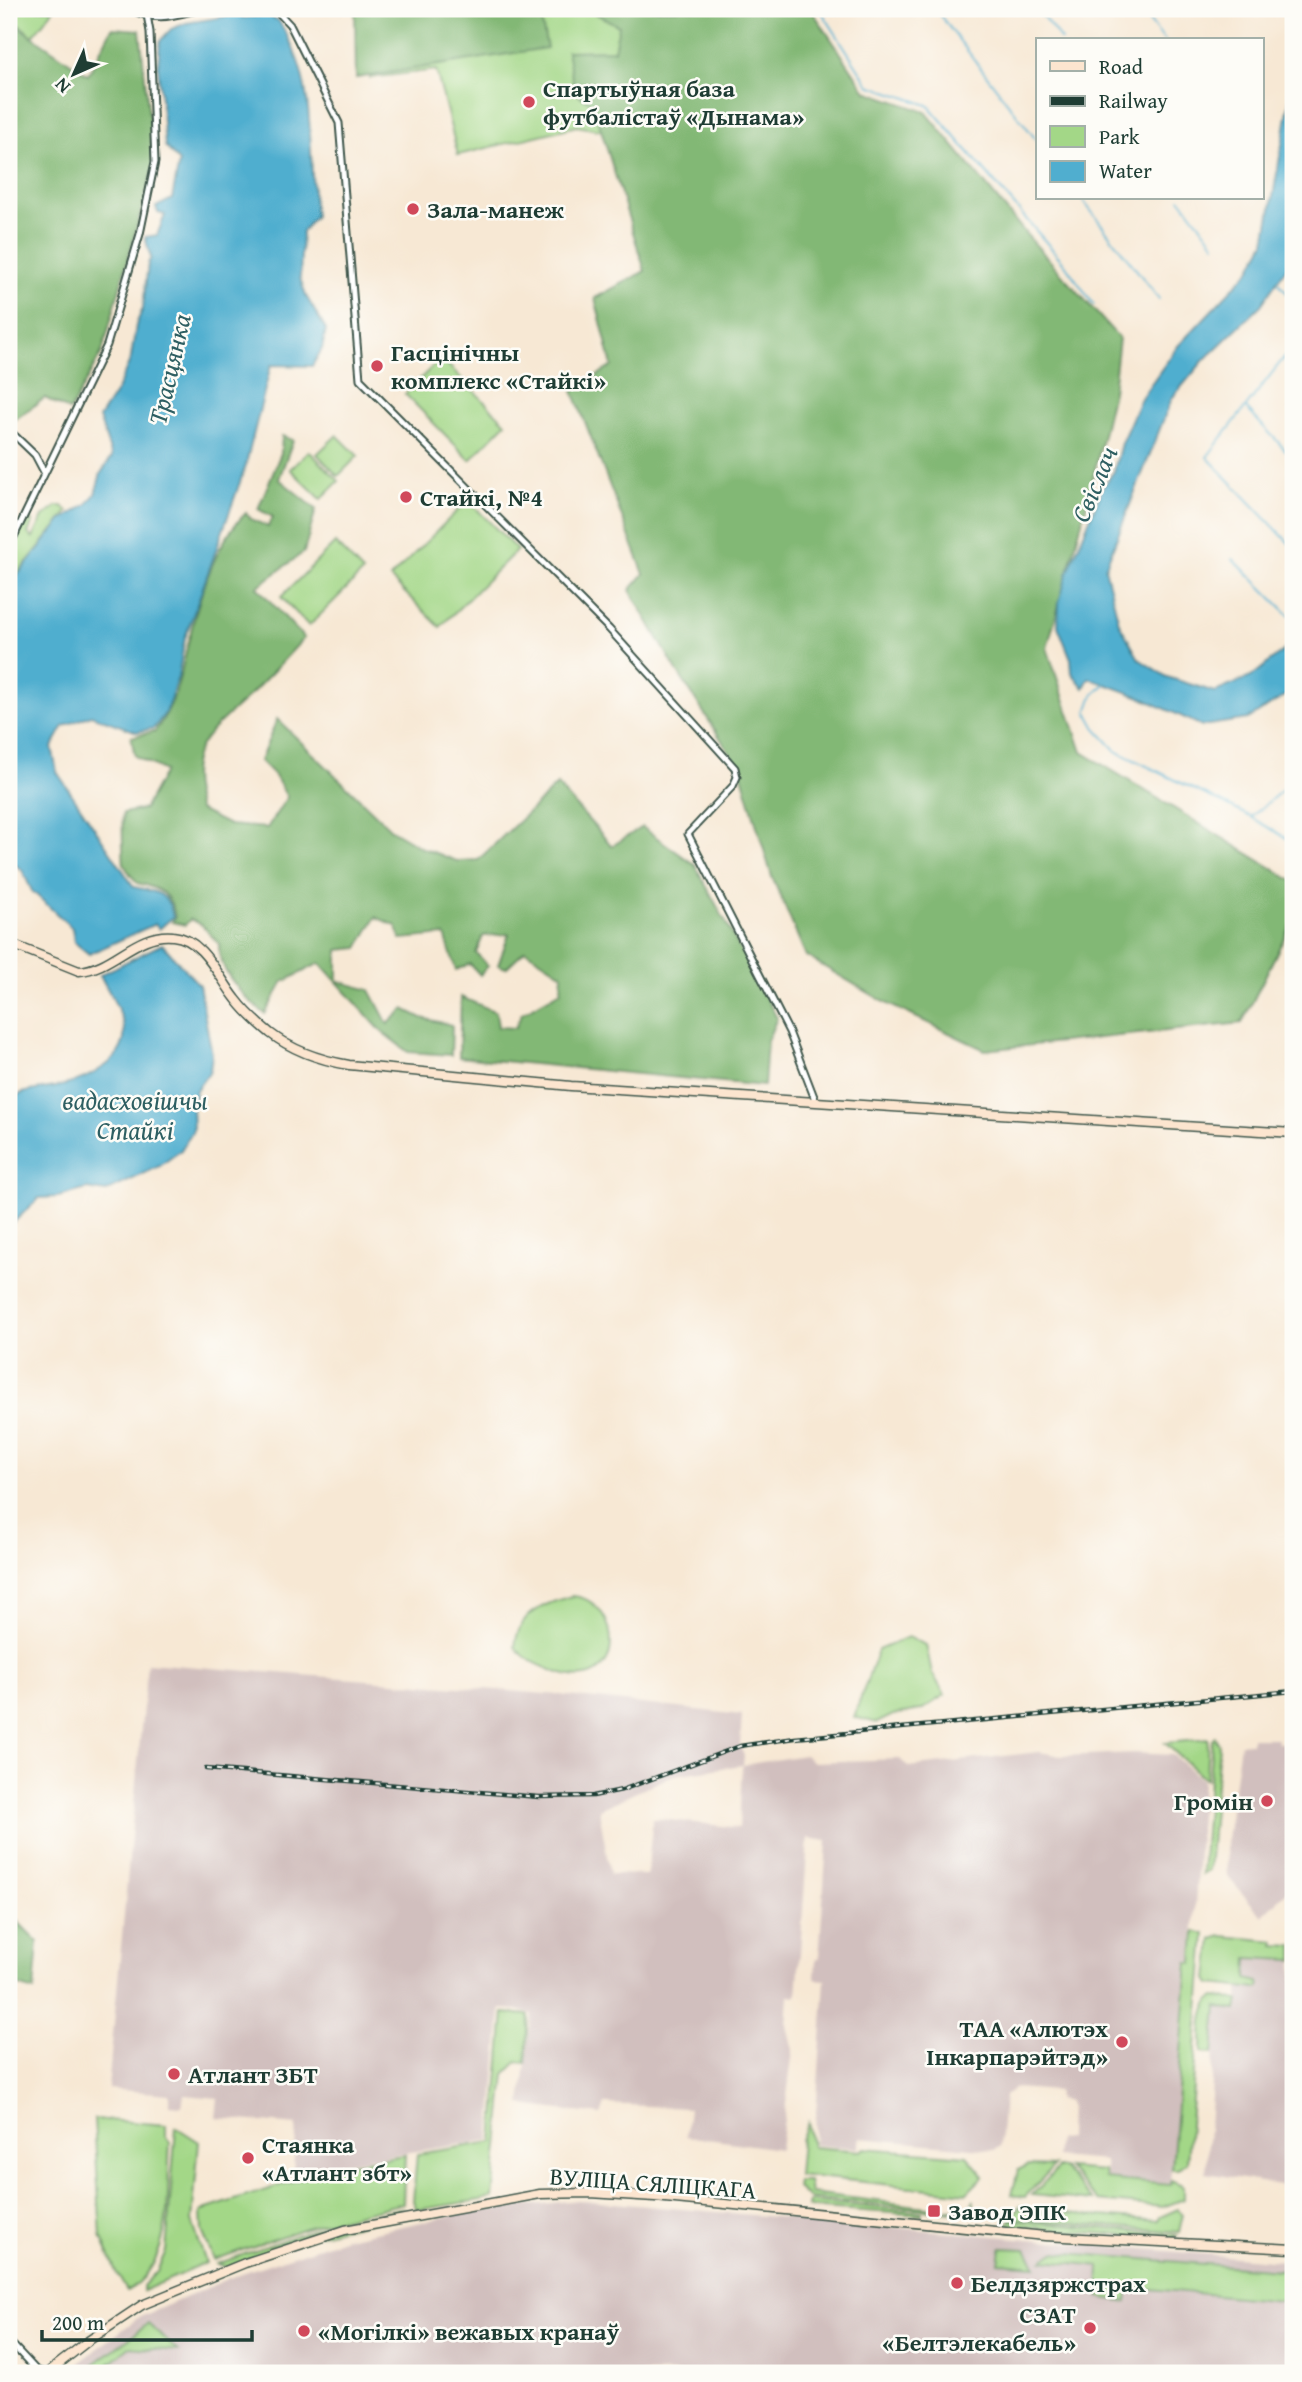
<svg xmlns="http://www.w3.org/2000/svg" width="1302" height="2382" viewBox="0 0 1302 2382" font-family="'Gentium Book Plus',serif">
<style>
.industrial{fill:#d1bfbe;fill-rule:evenodd}
.green{fill:#a3d787;stroke:#618a5e;stroke-width:2}
.forest{fill:#82b874;stroke:#507a54;stroke-width:2}
.water{fill:#50aecf;stroke:#387682;stroke-width:2}
.lines{fill:none;stroke-linecap:round;stroke-linejoin:round}
.stream{stroke:#50aecf;stroke-width:2}
.street-casing{stroke:#3f574c;stroke-width:9}
.secondary-casing{stroke:#3f574c;stroke-width:11}
.street{stroke:#fff;stroke-width:5}
.secondary{stroke:#fce5cf;stroke-width:8}
.rail-casing{stroke:#1f3d34;stroke-width:4.5}
.rail{stroke:#fdfcf7;stroke-width:2;stroke-dasharray:5;stroke-linecap:butt}
.poi-dot{fill:#d1495b;stroke:#fdfcf7;stroke-width:2.5}
.labels{text-anchor:middle;dominant-baseline:central;stroke-width:5;stroke-linejoin:round;paint-order:stroke}
.poi-label{font-size:24px;font-weight:bold;fill:#1f3d34;stroke:#fdfcf7;text-anchor:start}
.street-label{font-size:24px;fill:#1f3d34;stroke:#fdfcf7}
.water-label{font-size:26px;font-style:italic;fill:#2e5f62;stroke:#fdfcf7}
</style>
<rect width="100%" height="100%" fill="#fdfcf7"/>
<filter id="ink" filterUnits="userSpaceOnUse"><feTurbulence type="fractalNoise" baseFrequency=".0143" numOctaves="2"/><feDisplacementMap in="SourceGraphic" scale="14" xChannelSelector="R" yChannelSelector="G"/><feConvolveMatrix kernelMatrix="1 2 1 2 8 2 1 2 1" color-interpolation-filters="sRGB"/></filter>
<filter id="wash" filterUnits="userSpaceOnUse"><feTurbulence type="fractalNoise" baseFrequency=".00686" numOctaves="4" result="noise"/><feDisplacementMap in="SourceGraphic" scale="28" xChannelSelector="R" yChannelSelector="G"/><feGaussianBlur stdDeviation="1.57" result="paint"/><feColorMatrix in="noise" values="0 0 0 0 0 0 0 0 0 0 0 0 0 0 0 0 0 1.4 0 .05"/><feComposite in="paint" operator="in"/></filter>
<g filter="url(#wash)">
<rect width="100%" height="100%" fill="#f7e8d4"/>
<g class="industrial">
<path d="M147,1663L560,1695L742,1715L740,1746L744,1756L743,1765L805,1755L813,1762L900,1759L908,1767L1039,1752L1062,1756L1134,1753L1173,1755L1202,1780L1192,1961H1187L1170,2184L1106,2178L1105,2161L1056,2157L1058,2139L1068,2138L1069,2102L1058,2100L1057,2091L1014,2088L1004,2096L1000,2146L995,2150L859,2138L858,2148L814,2145L825,1980L815,1979L816,1959H819L827,1841L808,1838L797,1996L789,1995L787,2026L793,2050L780,2149L686,2136L689,2108L605,2104L601,2115L521,2105L532,2014L517,2010L501,2009L490,2140L345,2162L292,2182L297,2125L216,2118L218,2098L184,2095L182,2106L169,2105V2094L108,2089ZM742,1765L739,1828L653,1818L647,1875L610,1874L599,1809L674,1775Z"/>
<path d="M1252,1738H1277L1278,1743L1293,1742V1886L1262,1916L1227,1876L1226,1847L1240,1743H1252Z"/>
<path d="M1243,1947L1293,1951V2187L1206,2173L1217,2007L1238,2009Z"/>
<path d="M578,2200L1293,2262V2373H66L138,2318L239,2274L346,2238L464,2213Z"/>
</g>
<g class="green">
<path d="M20,9H54L33,36L12,19Z"/>
<path d="M359,9H620L622,38L609,132L577,126L458,155L436,70L370,78L360,51Z"/>
<path d="M441,358L506,423L470,460L405,394Z"/>
<path d="M337,435L358,456L338,476L317,454Z"/>
<path d="M309,451L339,481L321,499L290,469Z"/>
<path d="M468,500L517,550L440,627L390,578Z"/>
<path d="M57,506H63L68,512L9,584V552L26,518L33,522L28,533L33,538L43,517Z"/>
<path d="M335,543L363,572L309,626L281,597Z"/>
<path d="M572,1596C624,1599 629,1699 556,1672C541,1666 525,1660 515,1647C518,1614 542,1604 572,1596Z"/>
<path d="M908,1637L926,1645L932,1673L945,1695L921,1710L893,1715L877,1723L854,1717L878,1650Z"/>
<path d="M1215,1737L1219,1745L1209,1870L1202,1874L1212,1740Z"/>
<path d="M1208,1739L1206,1780L1165,1743Z"/>
<path d="M1195,1931L1205,1934L1187,2162L1178,2169H1172L1188,1962L1193,1963Z"/>
<path d="M1222,1936L1275,1941L1274,1945L1293,1946V1960L1248,1958L1247,1979L1259,1982L1260,1987L1257,1989L1211,1984L1208,1979L1212,1939Z"/>
<path d="M1215,1997L1239,2000L1237,2010L1217,2007L1213,2053L1202,2052C1203,2036 1199,2006 1215,1997Z"/>
<path d="M504,2013L529,2015L526,2063L517,2062L505,2074L493,2198L417,2210L413,2201L417,2154L493,2142Z"/>
<path d="M94,2119L166,2125V2137L170,2142C166,2190 176,2263 127,2291L116,2272L101,2236Z"/>
<path d="M808,2122L812,2147L861,2151L864,2148L967,2156L984,2176L967,2193L798,2175L801,2140Z"/>
<path d="M176,2127L199,2142L192,2221L206,2263L143,2291V2286L157,2271L166,2251Z"/>
<path d="M405,2155L403,2203L308,2227L214,2260L202,2231L201,2212L204,2210L346,2164Z"/>
<path d="M1028,2165L1054,2166L1025,2197L1012,2195L1018,2170Z"/>
<path d="M1058,2168H1064L1093,2201L1032,2195Z"/>
<path d="M1068,2168L1104,2171L1105,2179L1170,2185L1171,2180L1184,2186V2199L1163,2207L1098,2201Z"/>
<path d="M798,2181H808L810,2193L968,2212L974,2200L973,2214L808,2198L797,2188Z"/>
<path d="M809,2201L922,2212L921,2215L808,2207Z"/>
<path d="M1020,2206L1021,2209L1158,2221L1160,2217L1178,2209L1183,2214L1179,2232L1011,2218Z"/>
<path d="M402,2208L394,2216L312,2236L226,2267L217,2264L311,2230Z"/>
<path d="M1011,2220L1177,2235L1172,2240L1006,2225Z"/>
<path d="M1001,2248L1026,2249L1036,2266L999,2263Z"/>
<path d="M1054,2252L1293,2271V2302L1129,2287L1127,2302L1099,2297L1100,2266L1043,2260Z"/>
<path d="M148,2324L178,2351L130,2347L97,2373H82Z"/>
</g>
<g class="forest">
<path d="M355,9H539L547,48L356,78Z"/>
<path d="M587,9H811L866,91L926,112L1026,234L1119,338L1113,391L1088,500L1047,648L1082,752L1293,881V920L1242,1023L985,1050L888,1004L806,956L772,877L740,769L677,671L630,590L644,574L573,391L612,366L595,298L645,271L593,104L575,93L567,51L614,50L619,26Z"/>
<path d="M9,20L88,75L112,28L140,30L154,165L102,352L70,411L45,398L10,423Z"/>
<path d="M282,436L293,440L279,479L316,509L304,552L257,587L304,638C286,658 267,678 248,697C208,734 180,749 199,810L229,825L267,828L287,797L275,776L260,761L277,719L393,831L422,848L457,861L478,860L557,785L612,846L642,827L695,865L777,1018L767,1041L764,1086L459,1057L461,997L496,1012L498,1027L515,1028L522,1013L561,991L562,974L525,950L506,968L498,965L509,934L483,936L476,953L488,966L480,975L470,964L456,970L445,935L401,939L396,926L376,917L358,948L338,950V981L370,990L388,1024L404,1009L422,1018L452,1025L451,1055L408,1052L382,1032L320,963L283,982L265,1014C245,999 217,970 219,944L202,925L191,919L185,925L172,922L175,917C171,893 159,888 137,883C133,877 126,870 124,864C123,859 122,818 123,813L144,809L165,771L135,756L131,737L155,731C178,701 181,670 190,635C200,594 216,541 246,513L251,519L268,527L273,517L258,509L281,453Z"/>
<path d="M9,1913L38,1942L34,1991L9,1983Z"/>
</g>
<g class="water">
<path d="M241,14L243,18L265,15L278,20C319,82 307,147 315,216L302,232L300,278L306,296L326,330L322,349L312,366L271,365L245,468L185,638L178,677L166,712L154,728L137,732L91,715L64,726L52,747L57,772L134,887C156,891 169,893 173,917L159,929L155,924L89,954L74,942L72,928L32,891L22,870L9,860V586L61,521L87,504L95,494L101,473L112,457L99,418L117,390L131,358L136,325L143,308L148,263L151,258L145,237L157,235L165,215L158,213L156,207L172,199L179,162L165,146L158,66L160,41L171,29L186,23Z"/>
<path d="M1293,82V258L1261,305L1204,360L1172,398L1105,568L1119,623L1139,659L1167,677L1215,692L1251,677L1293,643V691L1248,719L1202,726L1140,697L1089,678L1084,688L1072,673L1071,659L1058,626L1059,602L1067,574L1103,487L1114,471L1121,443L1141,398L1178,346L1250,270L1265,242Z"/>
<path d="M162,944L199,985L212,1054L210,1071L196,1090L192,1106L193,1130L181,1150L160,1166L106,1192L87,1189L58,1197L39,1198L9,1227V1100C24,1089 42,1090 61,1086C78,1082 91,1076 105,1066C143,1038 116,1007 100,975Z"/>
</g>
<g class="lines">
<g class="stream">
<path d="M820,9L869,85L928,105L1064,263L1094,305"/>
<path d="M935,9L1038,142"/>
<path d="M1037,9L1061,40"/>
<path d="M1140,9L1164,40"/>
<path d="M1081,198L1159,299"/>
<path d="M1180,198L1215,244"/>
<path d="M1278,283L1293,299"/>
<path d="M1293,346L1207,457L1293,547"/>
<path d="M1284,359L1293,368"/>
<path d="M1246,408L1293,458"/>
<path d="M1233,559L1293,619"/>
<path d="M1105,684L1093,695L1087,712L1097,730L1116,751L1251,817L1293,842"/>
<path d="M1252,816L1293,781"/>
</g>
</g>
</g>
<g filter="url(#ink)">
<g class="lines">
<defs>
<g id="street">
<path d="M131,9C155,23 175,15 200,9"/>
<path d="M271,9L277,11L290,25L339,123L360,379L609,629L735,768L737,777L733,786L688,834L789,1032L816,1102"/>
<path d="M9,430L35,455L44,472"/>
<path d="M9,547L107,345L140,234L155,162L150,32L146,9"/>
<path d="M9,955L13,945"/>
<path d="M9,2341L36,2370L46,2373"/>
</g>
<g id="secondary">
<path d="M9,943L79,971C113,969 136,932 173,936C203,938 219,978 236,999C245,1011 258,1023 270,1033C293,1051 320,1060 349,1065L571,1086L1293,1133"/>
<path d="M47,2373L88,2341L142,2305L245,2263L345,2230L540,2194L590,2193L655,2197L1045,2236L1293,2249"/>
</g>
</defs>
<use href="#street" class="street-casing"/>
<use href="#secondary" class="secondary-casing"/>
<use href="#street" class="street"/>
<use href="#secondary" class="secondary"/>
<defs>
<path id="rail" d="M206,1769L539,1797L593,1796L622,1790L740,1746L795,1738L1293,1691"/>
</defs>
<use href="#rail" class="rail-casing"/>
<use href="#rail" class="rail"/>
</g>
</g>
<g class="poi-dot">
<circle cx="529" cy="102" r="7"/>
<circle cx="413" cy="209" r="7"/>
<circle cx="377" cy="366" r="7"/>
<circle cx="406" cy="497" r="7"/>
<circle cx="1267" cy="1801" r="7"/>
<circle cx="1122" cy="2042" r="7"/>
<circle cx="174" cy="2074" r="7"/>
<circle cx="248" cy="2158" r="7"/>
<rect x="927" y="2204" width="14" height="14" rx="3.5"/>
<circle cx="957" cy="2283" r="7"/>
<circle cx="1090" cy="2328" r="7"/>
<circle cx="304" cy="2331" r="7"/>
</g>
<g class="labels">
<g class="poi-label">
<text x="543" y="88">Спартыўная база<tspan x="543" dy="28">футбалістаў «Дынама»</tspan></text>
<text x="427" y="209">Зала-манеж</text>
<text x="391" y="352">Гасцінічны<tspan x="391" dy="28">комплекс «Стайкі»</tspan></text>
<text x="420" y="497">Стайкі, №4</text>
<text x="1253" y="1801" text-anchor="end">Громін</text>
<text x="1108" y="2028" text-anchor="end">ТАА «Алютэх<tspan x="1108" dy="28">Інкарпарэйтэд»</tspan></text>
<text x="188" y="2074">Атлант ЗБТ</text>
<text x="262" y="2144">Стаянка<tspan x="262" dy="28">«Атлант збт»</tspan></text>
<text x="948" y="2211">Завод ЭПК</text>
<text x="971" y="2283">Белдзяржстрах</text>
<text x="1076" y="2314" text-anchor="end">СЗАТ<tspan x="1076" dy="28">«Белтэлекабель»</tspan></text>
<text x="318" y="2331">«Могілкі» вежавых кранаў</text>
</g>
<g class="street-label">
<text transform="translate(653 2183) rotate(4)">ВУЛІЦА СЯЛІЦКАГА</text>
</g>
<g class="water-label">
<text transform="translate(169 369) rotate(-77)">Трасцянка</text>
<text transform="translate(1094 484) rotate(-67)">Свіслач</text>
<text x="135" y="1099">вадасховішчы<tspan x="135" dy="30">Стайкі</tspan></text>
</g>
</g>
<rect width="1302" height="2382" fill="none" stroke="#fdfcf7" stroke-width="35"/>
<rect x="1036" y="38" width="228" height="161" fill="#fdfcf7" stroke="#a4b0a9" stroke-width="2"/>
<rect x="1050" y="61" width="35" height="10" fill="#fce5cf" stroke="#a4b0a9" stroke-width="2"/>
<text x="1099" y="74" font-size="21" fill="#1f3d34">Road</text>
<rect x="1050" y="96" width="35" height="10" fill="#1f3d34" stroke="#a4b0a9" stroke-width="2"/>
<text x="1099" y="108" font-size="21" fill="#1f3d34">Railway</text>
<rect x="1050" y="126" width="35" height="21" fill="#a3d787" stroke="#a4b0a9" stroke-width="2"/>
<text x="1099" y="144" font-size="21" fill="#1f3d34">Park</text>
<rect x="1050" y="161" width="35" height="21" fill="#50aecf" stroke="#a4b0a9" stroke-width="2"/>
<text x="1099" y="178" font-size="21" fill="#1f3d34">Water</text>
<g transform="translate(74 74) rotate(225)" stroke="#fdfcf7" stroke-width="5" paint-order="stroke">
<path d="M0-5L12 26L0 18L-12 26Z" fill="#1f3d34"/>
<text y="-10" font-size="19" font-weight="bold" text-anchor="middle" fill="#1f3d34">N</text>
</g>
<path d="M42 2330v10h210v-10" fill="none" stroke="#1f3d34" stroke-width="3.5"/>
<text x="52" y="2330" font-size="21" fill="#1f3d34" stroke="#fdfcf7" stroke-width="5" paint-order="stroke">200 m</text>
</svg>
